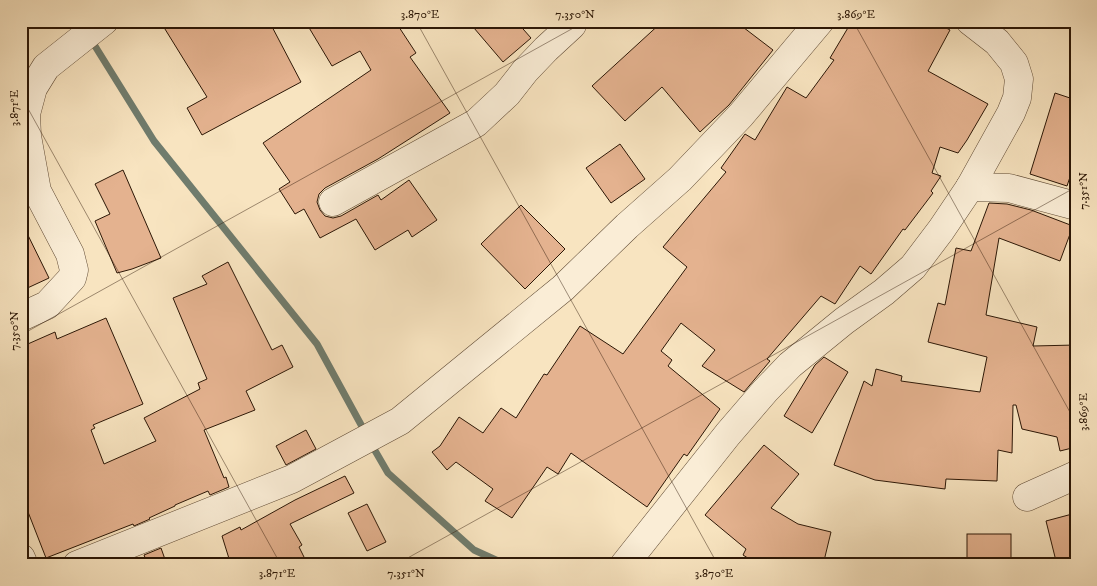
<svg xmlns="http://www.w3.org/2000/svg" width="1097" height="586" viewBox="0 0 1097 586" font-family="'IM FELL DW Pica',serif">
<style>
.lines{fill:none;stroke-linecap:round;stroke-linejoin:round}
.stream{stroke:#707c6d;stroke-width:7}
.building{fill:#e4b28f;stroke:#2c1706}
.minor-casing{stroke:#5f4a34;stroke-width:29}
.minor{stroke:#faedd6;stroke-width:28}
.ticks{fill:none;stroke:#2c1706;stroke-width:1;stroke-opacity:0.45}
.neatline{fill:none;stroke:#2c1706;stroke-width:2}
.ticks-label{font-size:12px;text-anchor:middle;fill:#2c1706}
</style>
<rect width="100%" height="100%" fill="#f8e4c0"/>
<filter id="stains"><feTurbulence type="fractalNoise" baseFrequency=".004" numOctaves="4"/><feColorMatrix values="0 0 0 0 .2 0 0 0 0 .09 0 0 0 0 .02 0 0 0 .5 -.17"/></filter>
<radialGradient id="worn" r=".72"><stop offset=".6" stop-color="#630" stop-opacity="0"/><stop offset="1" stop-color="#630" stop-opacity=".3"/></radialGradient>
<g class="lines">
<g class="stream">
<path d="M90,38L154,141L317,344L365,432"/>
<path d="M370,442L388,473L474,550L507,565"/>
</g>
</g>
<g class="building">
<path d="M160,21H269L301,82L202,135L187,108L207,97Z"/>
<path d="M305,21H395L416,53L410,57L450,113L378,159L325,188L319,194L317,202L320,210L325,216L333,218L341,216L378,195L381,200L409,180L437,220L412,237L408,230L375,250L356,219L320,238L304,209L295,214L279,189L290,182L263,143L371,70L360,51L332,66Z"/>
<path d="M468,21H516L531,38L503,62Z"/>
<path d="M663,21H735L773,50L729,105L700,132L662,87L625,121L592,86Z"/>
<path d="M852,21H933L950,30L928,71L988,104L967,140L958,153L940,147L932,173L941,176L931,191L933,193L905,230L903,229L871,274L860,266L835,304L821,296L767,359L770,361L744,392L702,366L715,350L681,323L661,351L672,360L668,366L720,409L687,456L684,454L647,507L571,453L558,474L547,467L512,518L485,501L493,489L456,462L447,470L432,452L440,446L459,417L483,433L501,408L516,418L544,374L547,375L580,326L623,354L687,267L663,247L726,172L721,168L745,134L755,140L787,87L806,98L834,60L830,58Z"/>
<path d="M1055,93L1076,100V159L1067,186L1030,174Z"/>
<path d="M620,144L645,179L611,203L586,168Z"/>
<path d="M123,170L161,258L132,269L117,273L95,221L110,214L95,184Z"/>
<path d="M989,203L1007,204L1031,210L1073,226L1060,261L999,238L986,315L1037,327L1033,346L1076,345V447L1060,451L1057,437L1022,429L1016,405H1013L1012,453L998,450L997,481L946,479L945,489L875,480L834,465L864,381L872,386L876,369L902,376L901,381L980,392L987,357L928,342L938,303L945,305L956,248L971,251Z"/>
<path d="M521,205L565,249L525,289L481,244Z"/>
<path d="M21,221L49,278L21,291Z"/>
<path d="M228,262L272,350L282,345L293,367L246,391L255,410L204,430L224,478L226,477L229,487L210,495L208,491L175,505V506L149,518L150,519L134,526L133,524L46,558L21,494V347L55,332L57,339L106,318L143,404L93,425L95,428L91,430L104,464L156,441L144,418L200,389L198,383L207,379L173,298L207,284L202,276Z"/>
<path d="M824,357L848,372L812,433L784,416L815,365Z"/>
<path d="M306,430L316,449L286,465L276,446Z"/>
<path d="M764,445L799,474L771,508L798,524L831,532L823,565H759L743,555L746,549L705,515Z"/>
<path d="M345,476L354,493L290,524L302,545L299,547L308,565H231L222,536L240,527L241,530L295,500Z"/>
<path d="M367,504L386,542L367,551L348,513Z"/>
<path d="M1076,513V565H1057L1046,521Z"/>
<rect x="967" y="534" width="44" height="31"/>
<path d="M161,548L167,565H148L144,555Z"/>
</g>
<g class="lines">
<defs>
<g id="minor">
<path d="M970,187L1009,188L1076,206"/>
<path d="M333,202L476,123L507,94L525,71L546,49L572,25"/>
<path d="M21,317L47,305L72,278L74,270L70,254L37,191L27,136L26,114L33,88L46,67L104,21"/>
<path d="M1027,497L1076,475"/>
<path d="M21,558L24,565"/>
<path d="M77,565L292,479L400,421L563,288L627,226L680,179L741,115L820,21"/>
<path d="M624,565L728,434L765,391L790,365L844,321L884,292L913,267L941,230L970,187L1011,113L1017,98L1019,79L1014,63L997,42L970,21"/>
</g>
</defs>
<use href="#minor" class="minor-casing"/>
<use href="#minor" class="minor"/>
</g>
<path class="ticks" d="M416,21L718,565M853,21L1076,423M21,96L281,565M21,335L586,21M395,565L1076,187"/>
<rect width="1097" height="586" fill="none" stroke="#f8e4c0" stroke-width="55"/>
<rect x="28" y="28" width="1042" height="530" class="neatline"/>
<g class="ticks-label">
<text x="420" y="18">3.870°E</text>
<text x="575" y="18">7.350°N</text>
<text x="856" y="18">3.869°E</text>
<text transform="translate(14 108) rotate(-90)" y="4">3.871°E</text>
<text transform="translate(1083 191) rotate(-90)" y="4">7.351°N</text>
<text transform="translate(14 331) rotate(-90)" y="4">7.350°N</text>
<text transform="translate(1083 412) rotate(-90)" y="4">3.869°E</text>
<text x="277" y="577">3.871°E</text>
<text x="406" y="577">7.351°N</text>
<text x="714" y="577">3.870°E</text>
</g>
<rect width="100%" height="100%" filter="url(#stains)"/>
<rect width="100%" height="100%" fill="url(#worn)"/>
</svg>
